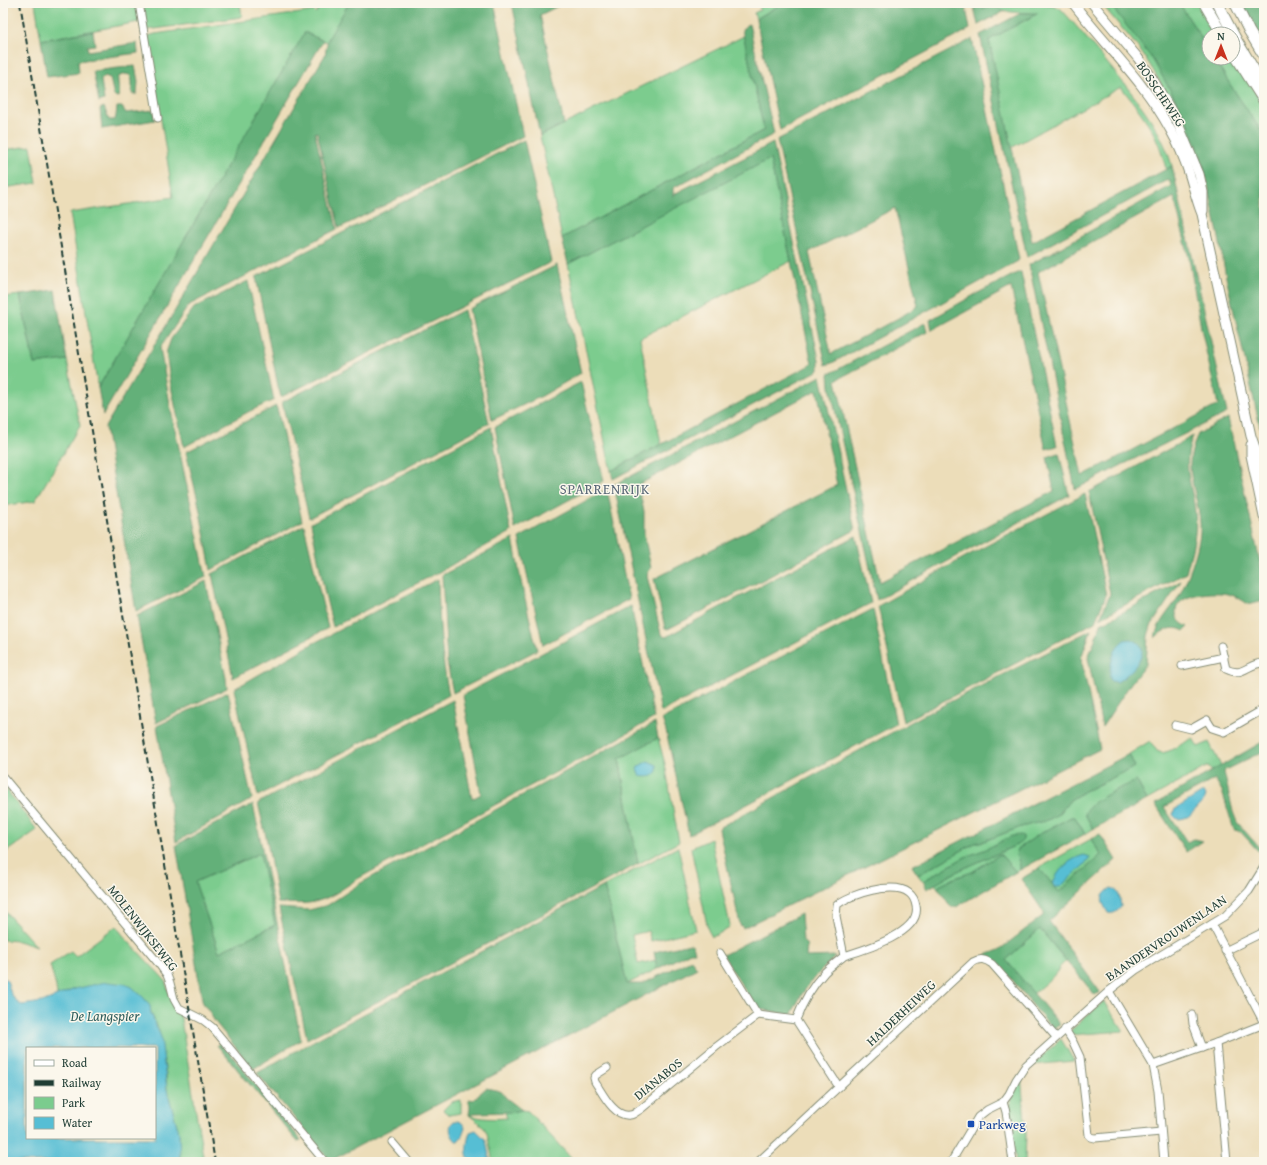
<svg xmlns="http://www.w3.org/2000/svg" width="1267" height="1165" viewBox="0 0 1267 1165" font-family="'Gentium Book Plus',serif">
<style>
.green{fill:#7bcc8e;stroke:#4d8461;fill-rule:evenodd}
.forest{fill:#64b079;stroke:#427656;fill-rule:evenodd}
.water{fill:#56bed4;stroke:#3a7e84;fill-rule:evenodd}
.lines{fill:none;stroke-linecap:round;stroke-linejoin:round}
.minor-casing{stroke:#868d76;stroke-width:9}
.major-casing{stroke:#868d76;stroke-width:11}
.highway-casing{stroke:#868d76;stroke-width:12}
.minor{stroke:#fff;stroke-width:7}
.major{stroke:#fff;stroke-width:9}
.highway{stroke:#fff;stroke-width:10}
.rail{stroke:#1f3d34;stroke-width:2;stroke-dasharray:6 3;stroke-linecap:butt}
.transit-dot{fill:#1a4fb4;stroke:#fbf7ec;stroke-width:1.5}
.labels{text-anchor:middle;dominant-baseline:central;stroke-width:3;stroke-linejoin:round;paint-order:stroke}
.street-label{font-size:13px;fill:#1f3d34;stroke:#fbf7ec}
.transit-label{font-size:13px;fill:#164399;stroke:#fbf7ec;text-anchor:start}
.neighbourhood-label{font-size:14px;letter-spacing:1px;fill:#596877;stroke:#fbf7ec}
.water-label{font-size:14px;font-style:italic;fill:#2d5d5c;stroke:#fbf7ec}
</style>
<rect width="100%" height="100%" fill="#fbf7ec"/>
<filter id="ink" filterUnits="userSpaceOnUse"><feTurbulence type="fractalNoise" baseFrequency=".025" numOctaves="2"/><feDisplacementMap in="SourceGraphic" scale="8" xChannelSelector="R" yChannelSelector="G"/><feConvolveMatrix kernelMatrix="1 2 1 2 8 2 1 2 1" color-interpolation-filters="sRGB"/></filter>
<filter id="wash" filterUnits="userSpaceOnUse"><feTurbulence type="fractalNoise" baseFrequency=".012" numOctaves="4" result="noise"/><feDisplacementMap in="SourceGraphic" scale="16" xChannelSelector="R" yChannelSelector="G"/><feGaussianBlur stdDeviation="0.9" result="paint"/><feColorMatrix in="noise" values="0 0 0 0 0 0 0 0 0 0 0 0 0 0 0 0 0 1.4 0 .05"/><feComposite in="paint" operator="in"/></filter>
<g filter="url(#wash)">
<rect width="100%" height="100%" fill="#ecddb9"/>
<g class="green">
<path d="M35,3H136L139,22L41,40Z"/>
<path d="M143,3H240L242,17L147,30Z"/>
<path d="M322,3H349L327,42L305,33L98,388L70,213L173,197L148,36L155,34L314,11L316,13Z"/>
<path d="M759,3H783L756,19L754,13L760,10Z"/>
<path d="M981,3C993,3 1005,3 1016,4C1035,5 1041,0 1060,8C1077,26 1092,45 1108,64C1134,96 1161,126 1172,166L1166,169C1164,161 1162,153 1159,145C1151,124 1135,105 1121,87L1011,148L989,40L1037,14C1020,10 1010,17 993,4L983,9Z"/>
<path d="M1101,3H1109L1150,54L1177,102L1185,115L1198,148L1207,180C1187,136 1168,90 1140,50C1128,34 1113,19 1101,3Z"/>
<path d="M1179,3H1201L1219,34H1209V50Z"/>
<path d="M744,36L764,130L562,238L540,136Z"/>
<path d="M1214,58H1233L1264,104V135L1231,86Z"/>
<path d="M31,146L37,183L3,188V150Z"/>
<path d="M770,158L791,261L640,338L661,444L611,471L568,264Z"/>
<path d="M20,295L34,364L67,360L80,425L35,501L3,506V297Z"/>
<path d="M658,738L665,764L679,842L638,864L619,758Z"/>
<path d="M1193,738L1198,747L1209,742L1221,766L1212,772L1208,766L1147,800L1138,783L1085,814L1093,829L1085,834L1075,817H1071L1038,835L1018,849L1016,855L1020,864V870L1016,872L1000,854L972,872L955,878L939,886L938,888L935,884L960,870L1019,844L984,850L965,857L923,881L918,875L975,843L984,841L1021,827L1048,820L1060,813L1070,800L1085,791L1135,767L1129,754L1150,741L1157,751L1162,753L1169,751Z"/>
<path d="M3,785L37,830L3,854Z"/>
<path d="M711,839L730,925L728,929L712,937L708,930L691,848Z"/>
<path d="M1091,839L1101,855L1059,892L1039,868ZM1068,862L1073,874L1060,887L1055,879Z"/>
<path d="M678,847L696,930L651,941L648,931L632,935L638,964L656,960L657,969L627,984L604,886Z"/>
<path d="M260,853L275,925L219,952L195,882Z"/>
<path d="M3,909L37,947L18,941L3,940Z"/>
<path d="M116,926L126,939L165,980L170,997L175,1008L180,1013L204,1162H180L179,1133L167,1090L166,1074L159,1030L151,1013C150,1001 139,995 132,987L75,989L57,996L56,987L50,965L71,951L76,956Z"/>
<path d="M1040,929L1066,961L1059,968L1060,970L1033,994L1006,960Z"/>
<path d="M1104,1001L1105,1002L1124,1031L1070,1035V1031Z"/>
<path d="M1061,1039L1074,1061L1032,1065Z"/>
<path d="M1021,1075L1026,1133L1025,1162H1016C1013,1139 1006,1112 1013,1089C1014,1084 1018,1079 1021,1075Z"/>
<path d="M461,1100V1113L449,1115L443,1110L451,1102Z"/>
<path d="M522,1110L528,1111L571,1158L568,1162H493L487,1133L483,1126L469,1115C482,1119 494,1119 507,1118L505,1112Z"/>
</g>
<g class="forest">
<path d="M349,3H494L523,136L339,228L317,132L315,133L337,229L189,305L160,348L171,410L206,577L136,611L105,427L170,319L325,55L328,39Z"/>
<path d="M512,3H564L540,15L564,124L540,136Z"/>
<path d="M783,3H965L970,29L780,130L756,19Z"/>
<path d="M973,3H981L983,9L993,4L1005,11L978,25Z"/>
<path d="M1109,3H1179L1209,50V58H1214L1231,86L1264,135V425L1260,427L1226,277L1219,238L1204,167L1198,148L1185,115L1177,102L1153,60Z"/>
<path d="M1241,3H1259L1264,12V43Z"/>
<path d="M1021,13H1038L989,40L1032,242L1172,166L1227,413L1116,468L1078,488L1075,489L1029,265L1171,186L1169,179L1027,257L980,35ZM1174,197L1189,258L1201,328L1218,405L1082,476L1038,272Z"/>
<path d="M749,24L774,134L673,188V197L676,193L773,143L819,360V370L613,479L611,471L812,364L770,159L568,264L562,238L764,130L742,29Z"/>
<path d="M93,31L95,45L87,46L88,51L137,43L138,53L78,61L79,73L47,77L41,40Z"/>
<path d="M305,32L323,41L103,415L98,388Z"/>
<path d="M972,39L1019,259L1018,261L832,363L826,365L777,140ZM895,208L918,306L902,316L831,354L809,252Z"/>
<path d="M135,66L138,81L137,94H132V81L130,75L125,74L118,77C117,84 121,91 118,97L114,96L110,78L105,76L101,80L104,100L99,102L93,71Z"/>
<path d="M104,107L109,120H115L116,116L117,107H122L126,113L154,110L155,120L102,129L100,109Z"/>
<path d="M524,140L551,262L281,397L278,386L256,277Z"/>
<path d="M557,265L581,373L542,396L492,420L469,309Z"/>
<path d="M1019,272H1021L1057,446L1046,449L1011,287L932,330L930,320L974,295Z"/>
<path d="M248,281L274,400L248,412L184,447L171,386L166,353L171,339L194,308Z"/>
<path d="M55,290L67,360L34,364L20,295Z"/>
<path d="M464,310L489,423L309,518L282,402Z"/>
<path d="M925,323L927,332L836,380L880,582L1054,491L1047,457L1059,453L1069,495L877,600L830,387L829,374Z"/>
<path d="M821,376L855,530L774,574L668,629L665,628L654,579L837,485L817,390L638,485L639,490L644,511V534L651,568L648,573L647,576L661,634L663,636L666,637L726,604L856,536L871,603L661,712L614,485Z"/>
<path d="M581,382L604,481L515,529L495,427Z"/>
<path d="M276,406L278,412L302,521L211,570L198,501L186,452Z"/>
<path d="M1228,418L1264,580V600L1248,604C1242,600 1236,596 1228,594C1215,591 1177,593 1176,611C1175,619 1182,624 1188,627L1184,631C1174,625 1162,630 1155,638C1157,622 1171,610 1179,596C1188,580 1198,552 1200,533C1202,511 1191,487 1190,466C1190,454 1194,444 1198,434Z"/>
<path d="M491,427L511,532L437,573L333,627L325,594L311,523Z"/>
<path d="M1193,436C1181,467 1192,482 1195,512C1198,533 1191,553 1186,573L1100,618L1110,594L1089,492Z"/>
<path d="M607,489L629,599L543,645L519,538Z"/>
<path d="M1085,494L1106,595L1095,622L903,722L878,606L967,556Z"/>
<path d="M304,525L328,628L233,678L212,574Z"/>
<path d="M513,539L523,591L537,650L453,693L447,662L442,575Z"/>
<path d="M438,579C439,618 441,657 449,695L402,721L258,796L234,689L312,644Z"/>
<path d="M206,581L223,664L226,678L227,688L156,723L137,616Z"/>
<path d="M1181,581L1151,626L1148,636L1146,664L1131,683L1102,727L1088,658L1101,624ZM1124,640L1135,666L1119,681L1117,648Z"/>
<path d="M631,606L654,718L612,742L359,878C346,886 333,897 318,901C306,905 291,903 278,903L267,841L258,803L453,700L472,799L481,794L463,695Z"/>
<path d="M873,609L896,724L765,795L689,835L666,731L662,719Z"/>
<path d="M1091,630L1081,658L1100,749L743,928L740,925L719,829L720,827L922,716Z"/>
<path d="M228,692L252,799L176,842L157,726Z"/>
<path d="M655,723L658,738L619,759L638,864L307,1039L279,908L309,910L328,905L361,883Z"/>
<path d="M1264,741V751L1225,770L1224,772L1233,812L1237,822L1264,853L1263,854L1260,853L1240,831L1234,830L1222,791L1215,779L1164,807L1187,842L1194,839L1203,841L1186,852L1155,804Z"/>
<path d="M1129,754L1135,767L1085,791L1070,800L1060,813L1048,820L1021,827L984,841L975,843L918,875L912,866L1110,764Z"/>
<path d="M1136,781L1138,783L1147,800L1093,829L1085,814C1089,800 1123,787 1136,781Z"/>
<path d="M253,804L301,1040L253,1069L216,1023C211,1017 210,1009 203,1005L176,845ZM260,853L275,925L219,952L195,882Z"/>
<path d="M1071,817H1075L1085,834L1020,870V864L1016,855L1018,849L1038,835Z"/>
<path d="M1100,834L1116,860L1049,921L1100,992L1095,995L1040,929L1006,960L1060,1025L1052,1029L1001,966L986,955L999,950L1045,914L1021,879L1039,868L1059,892L1101,855L1091,839Z"/>
<path d="M1021,835L1023,836V840L1019,844L960,870L927,889L923,881L965,857L984,850L1012,836Z"/>
<path d="M1000,854L1016,872L956,907H951L938,888L939,886L955,878L972,872Z"/>
<path d="M604,886L627,984H642L691,960L697,968L330,1161L257,1073L317,1039Z"/>
<path d="M801,914L803,941L807,945L806,957L836,956L813,979L802,994L791,1015L756,1008L723,955Z"/>
<path d="M690,944L693,945L695,952H690L657,969L654,952Z"/>
<path d="M221,1042L301,1140L297,1141L217,1045Z"/>
<path d="M486,1088C493,1090 503,1089 505,1097L522,1110L510,1112L474,1113L469,1115L470,1106L468,1099L473,1100Z"/>
</g>
<g class="water">
<path d="M1131,639C1158,648 1129,675 1117,682L1111,681C1107,675 1113,653 1117,647C1119,644 1122,642 1124,640Z"/>
<path d="M648,761L657,765C659,777 648,778 640,776L637,769L639,766Z"/>
<path d="M1201,793H1204L1206,795C1205,801 1202,802 1199,806C1191,814 1189,819 1177,819L1173,815L1174,810Z"/>
<path d="M1084,855L1090,857L1084,865L1060,887H1055L1053,883C1058,870 1069,859 1084,855Z"/>
<path d="M1111,888C1120,890 1120,899 1121,907C1117,912 1114,914 1108,913C1102,902 1098,897 1111,888Z"/>
<path d="M3,976L7,980L11,994L18,1003L22,1005L42,1002L75,989L101,983L108,982L125,984L132,987L144,998L150,1006L151,1013L161,1037L167,1090L179,1133L180,1162H3ZM27,1048H155V1138H27Z"/>
<path d="M454,1121C460,1121 463,1122 465,1128L462,1136L458,1141H456C451,1136 449,1130 451,1124Z"/>
<path d="M476,1130L486,1140L490,1162H471C464,1155 467,1141 470,1132Z"/>
</g>
</g>
<g filter="url(#ink)">
<g class="lines">
<defs>
<g id="minor">
<path d="M139,3L158,118"/>
<path d="M1221,646L1226,669C1244,678 1247,663 1264,663"/>
<path d="M1182,666L1224,657"/>
<path d="M1175,725L1191,729L1207,720L1212,728L1224,732L1264,709"/>
<path d="M3,777L159,964L167,975L170,983L174,999L179,1008L203,1020L212,1027L325,1162"/>
<path d="M1212,924L1264,1023"/>
<path d="M1225,951L1264,932"/>
<path d="M720,953L758,1015L796,1020L839,1087"/>
<path d="M1109,991L1153,1065L1158,1091L1164,1162"/>
<path d="M1192,1015L1193,1024L1202,1048"/>
<path d="M796,1020C802,1004 813,985 825,972C831,966 838,961 844,956L836,916L837,905C849,894 894,881 909,893C913,896 915,900 916,906C922,933 864,950 844,956"/>
<path d="M1065,1029L1073,1042L1080,1057L1089,1135L1091,1137L1095,1138L1161,1132"/>
<path d="M1216,1043L1227,1162"/>
<path d="M1153,1065L1216,1043L1264,1024"/>
<path d="M607,1068L596,1075L594,1078L595,1082C602,1092 614,1118 630,1115C634,1115 637,1111 641,1109L716,1047L758,1015"/>
<path d="M1003,1102L1006,1112L1013,1162"/>
<path d="M392,1142L409,1162"/>
<path d="M758,1162L973,962C980,958 985,959 992,964L1056,1037"/>
<path d="M951,1162L978,1117L987,1110L1003,1102L1009,1094L1016,1080L1026,1065L1109,991L1136,970L1225,916L1249,891L1264,867"/>
</g>
<g id="major">
<path d="M1073,3C1105,45 1144,81 1170,129C1178,143 1185,160 1190,176C1194,189 1197,202 1202,214L1251,436L1260,462L1264,482"/>
<path d="M1092,3L1138,58L1152,78L1176,119L1199,174L1203,192V211"/>
<path d="M1251,445V455L1264,517"/>
</g>
<g id="highway">
<path d="M1204,3L1222,34"/>
<path d="M1217,3L1237,41L1264,86"/>
<path d="M1235,3L1249,31L1264,56"/>
<path d="M1233,52L1264,101"/>
</g>
</defs>
<use href="#minor" class="minor-casing"/>
<use href="#major" class="major-casing"/>
<use href="#highway" class="highway-casing"/>
<use href="#minor" class="minor"/>
<use href="#major" class="major"/>
<use href="#highway" class="highway"/>
<path class="rail" d="M20,3L215,1162"/>
</g>
</g>
<rect class="transit-dot" x="967" y="1120" width="8" height="8" rx="2"/>
<g class="labels">
<g class="street-label">
<text transform="translate(1161 94) rotate(56)">BOSSCHEWEG</text>
<text transform="translate(143 928) rotate(52)">MOLENWIJKSEWEG</text>
<text transform="translate(1166 938) rotate(-34)">BAANDERVROUWENLAAN</text>
<text transform="translate(901 1013) rotate(-43)">HALDERHEIWEG</text>
<text transform="translate(658 1079) rotate(-39)">DIANABOS</text>
</g>
<g class="transit-label">
<text x="979" y="1124">Parkweg</text>
</g>
<g class="neighbourhood-label">
<text x="605" y="489">SPARRENRIJK</text>
</g>
<g class="water-label">
<text x="105" y="1016">De Langspier</text>
</g>
</g>
<rect width="1267" height="1165" fill="none" stroke="#fbf7ec" stroke-width="16"/>
<rect x="26" y="1047" width="130" height="92" fill="#fbf7ec" stroke="#a3ada2"/>
<rect x="34" y="1060" width="20" height="6" fill="#ffffff" stroke="#a3ada2"/>
<text x="62" y="1067" font-size="12" fill="#1f3d34">Road</text>
<rect x="34" y="1080" width="20" height="6" fill="#1f3d34" stroke="#a3ada2"/>
<text x="62" y="1087" font-size="12" fill="#1f3d34">Railway</text>
<rect x="34" y="1097" width="20" height="12" fill="#7bcc8e" stroke="#a3ada2"/>
<text x="62" y="1107" font-size="12" fill="#1f3d34">Park</text>
<rect x="34" y="1117" width="20" height="12" fill="#56bed4" stroke="#a3ada2"/>
<text x="62" y="1127" font-size="12" fill="#1f3d34">Water</text>
<g transform="translate(1221 46)"><circle r="19" fill="#fbf7ec" stroke="#a3ada2"/>
<path d="M0-3L7 15L0 10L-7 15Z" fill="#c8321e"/>
<text y="-6" font-size="11" font-weight="bold" text-anchor="middle" fill="#1f3d34">N</text>
</g>
</svg>
